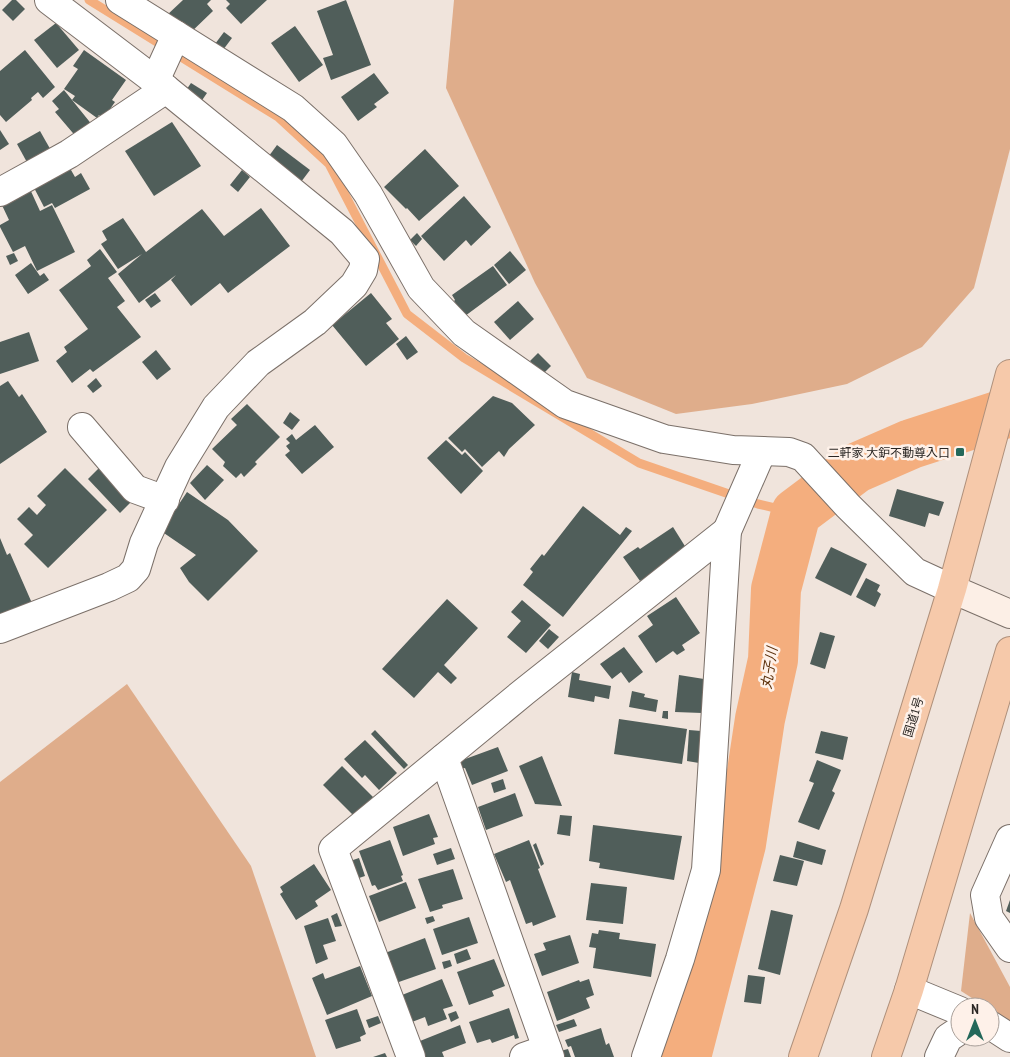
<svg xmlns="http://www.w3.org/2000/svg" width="1010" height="1057" viewBox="0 0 1010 1057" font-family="'PT Sans Narrow','Noto Sans JP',sans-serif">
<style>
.green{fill:#dfad8b}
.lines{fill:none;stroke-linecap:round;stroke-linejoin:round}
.stream{stroke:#f4ae7e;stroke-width:9}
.river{stroke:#f4ae7e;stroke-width:50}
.building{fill:#505e5a}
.street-casing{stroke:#7b7069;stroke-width:30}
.secondary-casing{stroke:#7b7069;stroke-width:30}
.highway-casing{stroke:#af907b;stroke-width:30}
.street{stroke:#fff;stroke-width:28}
.secondary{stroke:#fcefe6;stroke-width:28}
.highway{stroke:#f6c9aa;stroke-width:28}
.poi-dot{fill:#24685a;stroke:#fef1e9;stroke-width:2}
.labels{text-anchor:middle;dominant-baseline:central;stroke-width:5;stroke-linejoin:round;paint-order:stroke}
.poi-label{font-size:12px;fill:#2a2623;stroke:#fef1e9;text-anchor:end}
.street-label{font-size:12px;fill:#2a2623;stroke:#fef1e9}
.water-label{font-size:14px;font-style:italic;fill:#5b2f0a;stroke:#fef1e9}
</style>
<rect width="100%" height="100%" fill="#f0e4dc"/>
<g class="green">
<path d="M454,0H1010V149L974,288L922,347L847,384L752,404L676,414L587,378L535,283L446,88Z"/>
<path d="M127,684L251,866L316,1057H0V782Z"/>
<path d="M970,913L1010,987V1025L990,1010V1007H986L961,991Z"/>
</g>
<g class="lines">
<path class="stream" d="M89,0L278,117L329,164L407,314L464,358L639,463L758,504L796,513"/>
<path class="river" d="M686,1057L741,844L760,719L773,660L776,589L796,513L856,468L911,444L1010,412"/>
</g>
<g class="building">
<path d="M12,0H16L25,9L13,21L2,10Z"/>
<path d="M183,0H211L207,4L213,11L186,37L166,16Z"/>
<path d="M226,0H267L241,24L226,8L230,4Z"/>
<path d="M346,0L371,65L331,80L323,58L333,55L317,11Z"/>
<path d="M56,23L79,50L57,68L34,40Z"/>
<path d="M295,26L323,65L299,82L271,43Z"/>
<path d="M224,32L232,38L220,54L212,48Z"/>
<path d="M25,50L55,87L43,98L38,92L31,98L32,100L6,122L0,115V71Z"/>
<path d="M84,50L126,80L112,100L115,102L103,119L99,115L97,118L72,100L75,96L64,89L78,69L73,66Z"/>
<path d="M374,73L389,93L374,104L377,107L358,121L341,97Z"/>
<path d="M191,83L207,93L198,106L182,96Z"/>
<path d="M64,90L93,126L78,139L55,112L59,109L52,101Z"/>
<path d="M172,122L201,166L154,196L125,151Z"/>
<path d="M0,130L9,144L0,150Z"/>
<path d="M40,131L53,154L29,166L17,144Z"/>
<path d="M277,145L310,170L298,186L266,160Z"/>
<path d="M425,149L459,186L419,221L407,208L406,209L384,187Z"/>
<path d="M67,163L75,177L81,173L90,189L55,208L52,203L44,207L31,182Z"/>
<path d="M242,170L250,177L238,192L230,185Z"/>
<path d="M29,187L40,211L52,205L75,252L37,271L25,246L13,252L0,227V225L9,220L0,201Z"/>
<path d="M464,196L491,227L471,246L466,240L444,261L421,236Z"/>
<path d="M261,208L290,246L228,293L220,283L191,306L171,280L176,275L139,303L118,274L142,254L118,269L101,244L107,240L102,231L123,218L146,252L202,209L224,236Z"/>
<path d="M417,233L422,239L416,246L410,240Z"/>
<path d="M100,249L117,272L108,278L125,301L117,307L141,337L93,372L90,369L72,383L56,361L67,352L64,347L88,329L59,290L91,266L87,260Z"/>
<path d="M510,251L526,270L509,284L494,265Z"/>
<path d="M14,253L18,261L10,265L6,256Z"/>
<path d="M31,263L40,276L44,273L49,280L28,294L15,275Z"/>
<path d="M493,266L507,285L465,316L454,301L455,300L452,295Z"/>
<path d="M155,293L161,301L151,308L145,300Z"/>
<path d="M371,293L392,319L386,323L399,339L366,366L332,325Z"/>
<path d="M518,301L534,319L510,340L494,322Z"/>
<path d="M29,332L39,361L0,374V342Z"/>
<path d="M406,336L418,352L407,360L396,344Z"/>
<path d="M156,350L171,369L157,380L142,362Z"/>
<path d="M538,353L551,366L543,374L530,361Z"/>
<path d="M96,378L102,386L93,393L87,386Z"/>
<path d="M8,381L19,397L22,394L47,432L0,464V386Z"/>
<path d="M493,396L512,403L535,425L509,449L504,457L499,451L482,467L465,449L462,452L448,438Z"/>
<path d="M247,404L280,437L255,462L257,464L244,477L241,473L236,478L223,466L225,462L212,449L237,425L231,419Z"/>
<path d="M290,412L300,420L292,430L283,423Z"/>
<path d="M315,425L334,447L302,474L285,455L290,451L286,446L290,443L286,439L292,434L296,440Z"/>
<path d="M446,440L462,455L465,452L483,471L461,494L427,458Z"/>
<path d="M207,465L224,480L205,500L190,483Z"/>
<path d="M100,467L132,501L120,513L88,479Z"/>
<path d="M65,468L107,510L48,568L24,544L33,535L17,519L29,507L37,515L46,505L37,496Z"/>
<path d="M897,489L944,502L939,516L929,513L925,527L889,516Z"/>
<path d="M187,492L228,520L258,551L208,601L189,582L180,568L196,555L161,531Z"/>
<path d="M583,506L620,535L626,527L632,531L563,617L523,585L533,572L530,569L542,554L544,556Z"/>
<path d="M673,527L688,551L640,581L623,557L638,547L640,549Z"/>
<path d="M0,538L7,555L10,553L35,610L0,623Z"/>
<path d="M831,547L867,564L851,596L815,578Z"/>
<path d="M866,578L880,585L877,591L881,594L875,607L856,597Z"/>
<path d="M676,597L700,633L682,645L685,650L677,655L673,651L656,663L638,636L653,625L647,616Z"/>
<path d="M447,599L478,628L444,665L457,678L451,684L438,672L414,698L382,669Z"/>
<path d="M522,600L551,625L526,653L507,637L521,621L511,612Z"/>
<path d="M549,629L559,637L548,649L539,641Z"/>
<path d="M820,632L835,636L825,669L810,664Z"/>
<path d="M624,647L643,672L629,683L621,672L612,679L600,664Z"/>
<path d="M572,672L580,674L579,680L611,686L609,699L595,696L594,702L568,697Z"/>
<path d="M679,675L704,679L702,713L675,712Z"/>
<path d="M632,691L645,694L644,697L658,700L656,712L629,707Z"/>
<path d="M663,711H668V719L662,718Z"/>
<path d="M619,719L687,729L682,764L614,754Z"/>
<path d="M375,730L408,765L404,769L371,734Z"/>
<path d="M689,730L701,731L699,763L687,761Z"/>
<path d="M821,731L848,737L843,760L815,753Z"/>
<path d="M365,740L397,773L379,790L365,775L362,778L344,759Z"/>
<path d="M498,747L508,771L472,785L465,768L460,769L457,762Z"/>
<path d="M542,756L562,806L535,804L519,766Z"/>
<path d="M817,760L841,770L832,791L835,793L819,830L798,822L814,783L809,781Z"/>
<path d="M342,766L373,797L354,816L323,785Z"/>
<path d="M503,779L506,789L494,793L491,783Z"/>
<path d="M515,793L523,816L486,830L478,807Z"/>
<path d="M429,814L438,837L433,838L435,844L403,856L393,827Z"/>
<path d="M560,815L572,816L570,836L557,834Z"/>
<path d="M593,825L682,836L674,880L599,868L600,863L589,861Z"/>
<path d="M390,840L403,875L401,876L403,881L378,890L375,885L372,886L359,851Z"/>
<path d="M529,840L540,868L538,869L556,917L533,926L532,922L526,924L510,880L506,882L494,854Z"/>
<path d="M797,841L826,850L822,865L793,857Z"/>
<path d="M536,843L544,864L541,866L533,845Z"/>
<path d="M451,848L455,859L437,865L433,854Z"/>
<path d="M780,855L804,861L797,886L773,881Z"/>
<path d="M359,858L365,876L353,880L347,862Z"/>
<path d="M314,864L331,890L315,901L318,906L296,920L280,894L283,892L280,887Z"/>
<path d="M453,869L463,899L442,905L443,908L430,912L418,879Z"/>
<path d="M406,882L416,908L379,922L369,896Z"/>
<path d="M591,883L627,887L623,924L586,920Z"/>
<path d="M1010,900V913L1006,911Z"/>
<path d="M771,910L793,915L780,975L758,969Z"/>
<path d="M337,913L342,926L335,927L331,916Z"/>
<path d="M433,916L435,921L427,924L425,918Z"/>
<path d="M469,917L478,943L442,955L433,929Z"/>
<path d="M328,918L336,941L323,945L328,959L316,964L304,926Z"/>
<path d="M599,930L620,933L619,939L656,944L651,977L593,968L596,948L589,947L592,933L598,934Z"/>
<path d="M570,935L579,963L542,976L534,954L546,950L543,943Z"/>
<path d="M425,938L436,969L396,983L385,953Z"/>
<path d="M467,949L471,959L457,964L454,954Z"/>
<path d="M494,959L505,986L492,991L494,996L469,1005L457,972Z"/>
<path d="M450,960L452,966L444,969L442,962Z"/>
<path d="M360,966L372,996L327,1015L312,978L323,973L325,979Z"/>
<path d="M748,975L765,977L761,1004L744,1002Z"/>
<path d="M442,979L453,1006L443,1009L447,1019L428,1026L425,1017L412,1022L402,995Z"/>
<path d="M589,979L594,995L586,998L590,1008L557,1021L547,992L579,980L580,982Z"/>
<path d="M509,1008L519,1038L515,1039L514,1035L492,1043L490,1039L477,1043L469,1022Z"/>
<path d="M357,1009L366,1034L360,1037L361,1041L336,1049L325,1020Z"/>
<path d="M456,1011L459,1018L451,1022L448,1014Z"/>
<path d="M378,1016L381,1023L369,1028L366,1020Z"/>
<path d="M574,1019L577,1026L559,1032L556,1025Z"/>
<path d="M460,1025L466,1043L442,1052L444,1057H420L415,1043Z"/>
<path d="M601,1028L606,1045L609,1043L614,1057H575L571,1046L568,1047L565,1040Z"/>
<path d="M568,1049L571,1057H563L560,1051Z"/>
<path d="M385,1053L387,1057H373Z"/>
</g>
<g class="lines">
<defs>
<g id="street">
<path d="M120,0L293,108L334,145L368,194L421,288L464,333L565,404L664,439L733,450L789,452L803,457L848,506L915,572L952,589"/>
<path d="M155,81L176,35"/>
<path d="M0,192L69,154L166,89"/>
<path d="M82,427L135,489L165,500"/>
<path d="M0,629L109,587L128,578L136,569L144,543L179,467L216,407L258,363L315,322L354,285L363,270L365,259L342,232L166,89L49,0"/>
<path d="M444,758L550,1057"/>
<path d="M1010,839L985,895L989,918L1010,948"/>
<path d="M909,990L960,1011"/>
<path d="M990,1025L1010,1038"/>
<path d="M411,1057L333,849L525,691L727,531"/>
<path d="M524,1057L547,1049"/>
<path d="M646,1057L680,959L706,870L727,531L762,451"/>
<path d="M939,1057L948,1038L960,1030"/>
</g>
<path id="secondary" d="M952,589L1010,614"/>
<g id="highway">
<path d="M803,1057L854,909L952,589L1010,374"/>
<path d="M886,1057L909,990L1010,651"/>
</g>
</defs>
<use href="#street" class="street-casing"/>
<use href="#secondary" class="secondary-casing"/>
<use href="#highway" class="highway-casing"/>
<use href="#street" class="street"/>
<use href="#secondary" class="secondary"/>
<use href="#highway" class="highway"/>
</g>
<rect class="poi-dot" x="955" y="447" width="10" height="10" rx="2.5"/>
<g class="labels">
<g class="poi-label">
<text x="950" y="452">二軒家 大鈩不動尊入口</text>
</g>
<g class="street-label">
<text transform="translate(913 717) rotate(-73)">国道1号</text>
</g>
<g class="water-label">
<text transform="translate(769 668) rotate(-81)">丸子川</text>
</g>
</g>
<g transform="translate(975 1022)"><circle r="24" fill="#fef1e9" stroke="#a9a09a"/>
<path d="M0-4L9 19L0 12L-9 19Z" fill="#24685a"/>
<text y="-8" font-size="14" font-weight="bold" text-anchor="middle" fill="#2a2623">N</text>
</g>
</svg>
